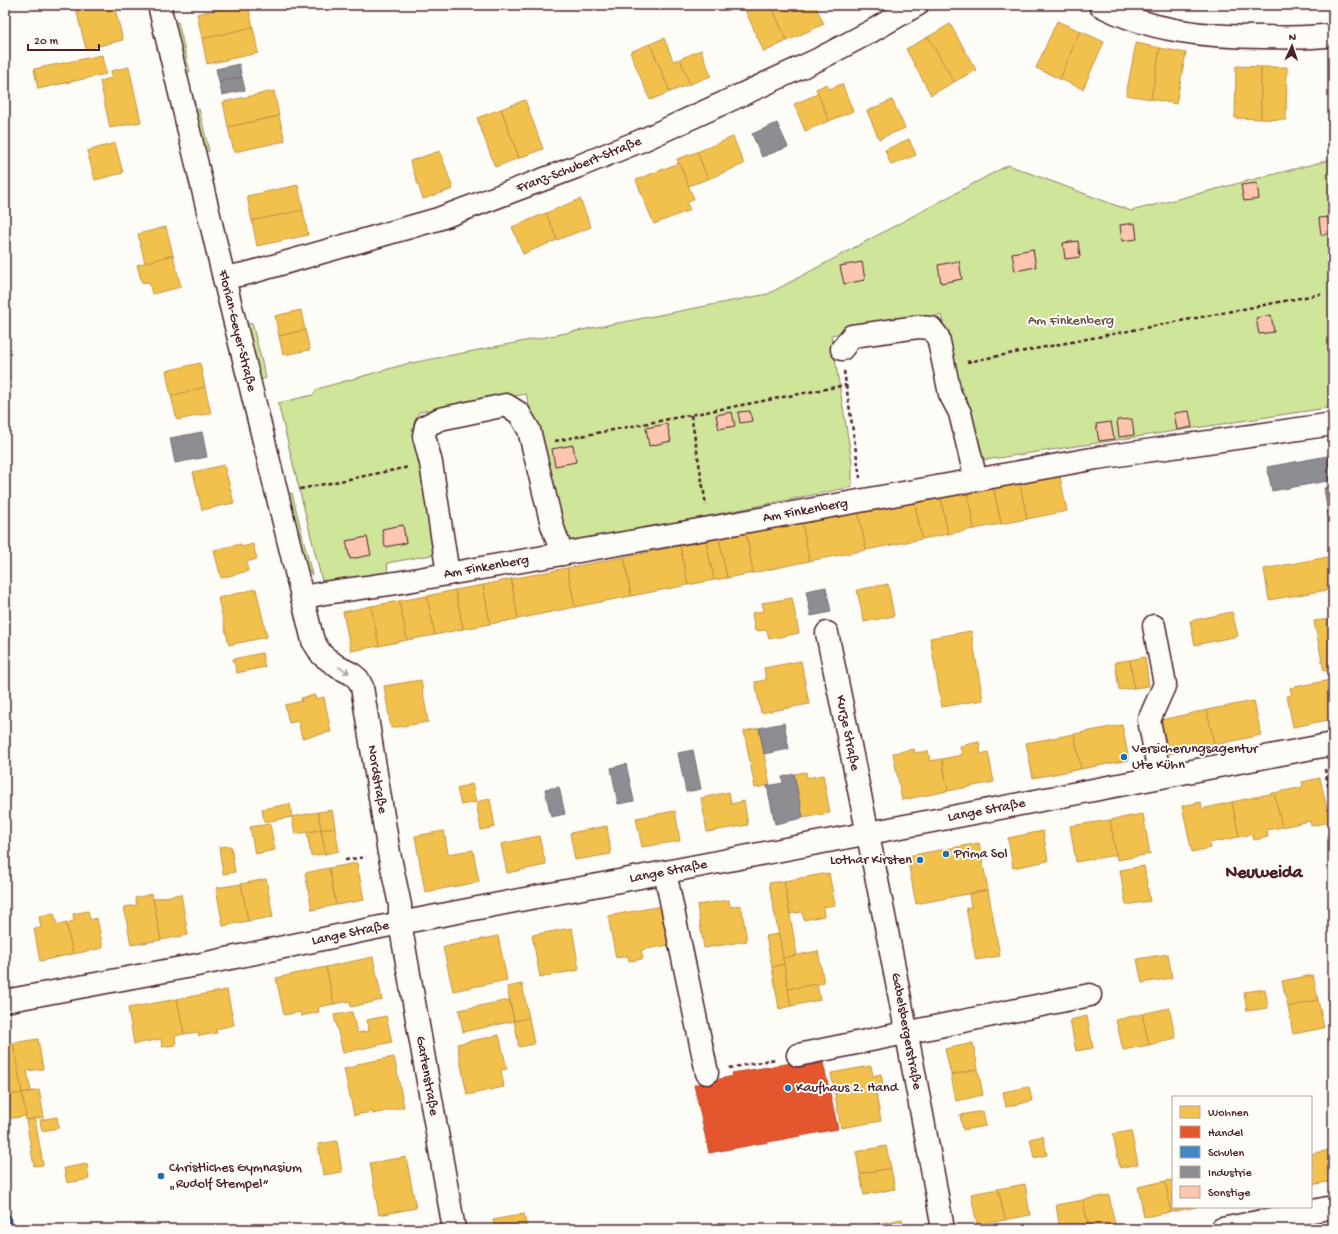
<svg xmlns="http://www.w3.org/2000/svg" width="1338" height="1234" viewBox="0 0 1338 1234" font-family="'Gochi Hand',sans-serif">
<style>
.green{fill:#cfe59a;stroke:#8c8262}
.homes{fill:#f2c14e;stroke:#c09044}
.shops{fill:#e4572e;stroke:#b6462d}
.schools{fill:#3f88c5;stroke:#426897}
.industry{fill:#8d8d92;stroke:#796c73}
.building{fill:#fdc6af;stroke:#4a1f2b}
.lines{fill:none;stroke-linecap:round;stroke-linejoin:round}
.minor-casing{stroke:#4a1f2b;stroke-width:25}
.path{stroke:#4a1f2b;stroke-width:2.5;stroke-dasharray:4 3;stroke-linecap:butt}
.minor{stroke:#fdfcf7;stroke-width:22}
.oneway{stroke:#ac999b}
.poi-dot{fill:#1f6fb2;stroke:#fdfcf7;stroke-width:1.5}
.labels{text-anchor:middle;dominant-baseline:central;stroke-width:4;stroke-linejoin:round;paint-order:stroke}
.street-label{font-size:14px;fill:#4a1f2b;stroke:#fdfcf7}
.park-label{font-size:14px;fill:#6b5047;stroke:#fdfcf7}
.poi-label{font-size:14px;fill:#4a1f2b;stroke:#fdfcf7;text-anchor:start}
.district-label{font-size:18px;font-weight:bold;fill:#4a1f2b;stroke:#fdfcf7}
</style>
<rect width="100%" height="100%" fill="#fdfcf7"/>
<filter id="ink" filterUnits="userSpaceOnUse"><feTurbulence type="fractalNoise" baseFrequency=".025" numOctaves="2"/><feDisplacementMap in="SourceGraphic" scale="8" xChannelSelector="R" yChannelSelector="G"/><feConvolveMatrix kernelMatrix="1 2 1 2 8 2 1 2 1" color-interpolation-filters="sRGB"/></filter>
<g filter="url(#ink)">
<g class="green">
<path d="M178,22L190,72L185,73L173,24Z"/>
<path d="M199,109L209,151L204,152L193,110Z"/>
<path d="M1333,159V407L985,460L974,444L941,315L831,335L852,462V487L575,543L563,536L557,525L526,394L419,412L415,420L437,554L387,563L388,573L342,581H322L278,403L313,395L317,389L406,364L768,294L1008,165L1131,211Z"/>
<path d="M252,323L266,378L260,380L245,325Z"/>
<path d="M292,493L312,575L305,565L287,494Z"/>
</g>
<g class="homes">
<path d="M75,5H114L123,40L86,49Z"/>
<path d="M237,5H248L253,27L202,39L197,14Z"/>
<path d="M743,5H771L787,41L764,52Z"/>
<path d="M771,5H784L787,11L801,5H815L824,24L787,41Z"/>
<rect x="1242" y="5" width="26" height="1"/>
<path d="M1268,5H1293V7L1268,6Z"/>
<path d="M1057,21L1080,31L1060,79L1036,68Z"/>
<path d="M950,24L976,70L954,82L928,37Z"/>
<path d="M253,27L258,53L207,64L202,39Z"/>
<path d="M1080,31L1104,42L1083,89L1060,79Z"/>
<path d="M928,37L954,82L931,95L906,49Z"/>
<path d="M664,38L673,61L680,59L690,84L670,92L650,44Z"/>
<path d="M1136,43L1160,48L1151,99L1126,95Z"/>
<path d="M650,44L670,92L650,100L630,52Z"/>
<path d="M1160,48L1186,53L1176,104L1151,99Z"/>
<path d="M701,50L711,76L690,84L680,59Z"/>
<path d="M102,55L106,74L38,89L34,69Z"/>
<path d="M1236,66L1261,67V119L1235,118Z"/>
<path d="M129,67L141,122L110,128L100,81L112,78L111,71Z"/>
<path d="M1261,67H1287L1286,120L1261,119Z"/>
<path d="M827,84L829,89L842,84L853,111L829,121L816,89Z"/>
<path d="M274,91L279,116L228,127L223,102Z"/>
<path d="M818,94L829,121L805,131L794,104Z"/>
<path d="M525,100L543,149L519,158L501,109Z"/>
<path d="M892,100L905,128L879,139L867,111Z"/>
<path d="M501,109L519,158L495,167L477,118Z"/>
<path d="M279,116L285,141L234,152L228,127Z"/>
<path d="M733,137L744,164L708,179L697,152Z"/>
<path d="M909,139L916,155L891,165L885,150Z"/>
<path d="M115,143L123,173L95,180L87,151Z"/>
<path d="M440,151L453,189L423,199L410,161Z"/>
<path d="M697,152L708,179L688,186L677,159Z"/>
<path d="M679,163L694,199L687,203L690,210L654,224L636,180Z"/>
<path d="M298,185L303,210L252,221L247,196Z"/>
<path d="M580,199L591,227L557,240L546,213Z"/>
<path d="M303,210L308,235L257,246L252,221Z"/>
<path d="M546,213L557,240L523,254L512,227Z"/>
<path d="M166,227L173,255L145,263L138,234Z"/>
<path d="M173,255L181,287L152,294L149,282L142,283L137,265Z"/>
<path d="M301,310L305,330L279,336L275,316Z"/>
<path d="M305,330L310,350L283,355L279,336Z"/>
<path d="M200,363L205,387L171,396L166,371Z"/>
<path d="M205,387L211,413L177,420L171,396Z"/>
<path d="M224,465L234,503L202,510L193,472Z"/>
<path d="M1059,472L1067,511L1027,519L1019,480Z"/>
<path d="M1019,480L1027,519L1001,524L993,485Z"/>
<path d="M993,485L1001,524L974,529L967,490Z"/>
<path d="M967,490L974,529L948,534L940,495Z"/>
<path d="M940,495L948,534L922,539L914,500Z"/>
<path d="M914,500L922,539L866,550L858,511Z"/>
<path d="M858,511L866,550L809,561L802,522Z"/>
<path d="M802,522L809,561L753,573L746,533Z"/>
<path d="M746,533L753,573L727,578L719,538Z"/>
<path d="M719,538L727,578L714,580L706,541Z"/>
<path d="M706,541L714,580L688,585L680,546Z"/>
<path d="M241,544L242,547L253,544L257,559L246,562L248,571L221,578L214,550Z"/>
<path d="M680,546L688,585L631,596L624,557Z"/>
<path d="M1333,556V589L1269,600L1264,569Z"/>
<path d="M624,557L631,596L575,607L567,568Z"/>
<path d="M567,568L575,607L518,619L511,579Z"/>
<path d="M511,579L518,619L490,624L483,585Z"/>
<path d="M888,584L894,616L864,622L857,590Z"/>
<path d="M483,585L490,624L463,629L455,590Z"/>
<path d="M256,589L267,637L229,645L218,598Z"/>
<path d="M455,590L463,629L435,635L427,596Z"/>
<path d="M427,596L435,635L407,640L399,601Z"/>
<path d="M792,598L799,633L769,639L767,630L755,631L752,613L764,611L762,603Z"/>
<path d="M399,601L407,640L379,646L371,606Z"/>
<path d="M371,606L379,646L351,651L343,612Z"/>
<path d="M1232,612L1238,636L1195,645L1190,621Z"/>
<path d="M1333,618V632L1330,619Z"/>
<path d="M1330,619L1333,632V670L1324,671L1314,621Z"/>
<path d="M971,631L983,700L942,707L930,638Z"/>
<path d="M262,653L265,667L237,673L233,659Z"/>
<path d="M1145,657L1149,686L1134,688L1130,660Z"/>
<path d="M1130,660L1134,688L1119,690L1115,662Z"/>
<path d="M801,661L809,704L761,713L755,682L766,680L764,668Z"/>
<path d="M421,680L428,722L391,728L384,686Z"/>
<path d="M1330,680L1333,695V719L1293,727L1287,696L1292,695L1290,688Z"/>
<path d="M315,695L316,699L324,697L331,732L302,738L298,721L289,723L285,705L302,701L301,698Z"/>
<path d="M1254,701L1261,735L1214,745L1207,710Z"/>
<path d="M1207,710L1214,745L1168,754L1161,720Z"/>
<path d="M1122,725L1129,760L1081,769L1074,734Z"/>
<path d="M759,728L770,785L755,788L744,731Z"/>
<path d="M1074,734L1081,769L1033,778L1026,743Z"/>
<path d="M979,742L981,754L988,752L994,782L948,791L942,759L962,755L960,746Z"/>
<path d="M914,749L915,753L928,751L930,761L942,759L948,791L902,800L893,753Z"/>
<path d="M806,772L807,778L823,775L830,813L803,818L794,774Z"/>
<path d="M1320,778L1330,822L1311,826L1310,821L1282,827L1274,793L1303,787L1302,782Z"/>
<path d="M472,784L476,802L461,805L457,788Z"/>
<path d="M729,792L731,804L744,801L748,825L707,832L701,798Z"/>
<path d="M1274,793L1282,827L1267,830L1268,837L1254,840L1252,834L1239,837L1232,802Z"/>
<path d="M490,799L495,827L481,830L476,802Z"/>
<path d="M1201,802L1202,809L1232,802L1239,837L1209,843L1210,848L1192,852L1182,806Z"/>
<path d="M290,804L292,817L264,822L262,809Z"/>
<path d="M332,810L335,827L321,830L318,812Z"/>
<path d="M675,811L680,841L642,847L636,818Z"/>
<path d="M318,812L321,830L295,834L292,817Z"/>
<path d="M1143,814L1150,854L1117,860L1110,820Z"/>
<path d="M1110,820L1116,855L1076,862L1070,826Z"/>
<path d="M270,824L275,850L255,854L250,827Z"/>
<path d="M607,826L611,854L575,860L570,833Z"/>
<path d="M335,827L339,851L325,854L321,830Z"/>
<path d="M321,830L325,854L311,856L307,832Z"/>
<path d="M444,831L448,854L473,850L479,882L425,892L415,836Z"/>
<path d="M1043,831L1048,861L1013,868L1008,838Z"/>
<path d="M539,836L546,865L507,873L501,844Z"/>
<path d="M979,843L988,890L916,904L907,856Z"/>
<path d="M231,846L235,872L223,874L219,847Z"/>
<path d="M357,863L364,900L336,905L329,868Z"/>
<path d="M1144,866L1150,901L1126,905L1120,870Z"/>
<path d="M329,868L336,905L312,910L305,873Z"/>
<path d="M829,873L835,905L823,907L824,916L804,920L802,912L790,914L784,881Z"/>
<path d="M266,879L273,917L248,921L241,884Z"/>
<path d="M784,881L797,955L783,958L769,883Z"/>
<path d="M241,884L248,921L223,926L216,888Z"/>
<path d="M988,890L1000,956L976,960L966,908L971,907L969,894Z"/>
<path d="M152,894L161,940L131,945L124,907L137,905L135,898Z"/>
<path d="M181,894L188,935L161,940L153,899Z"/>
<path d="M729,900L730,907L741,905L747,941L704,948L697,905Z"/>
<path d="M662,906L669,945L641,950L643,959L629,961L628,956L616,958L608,916Z"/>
<path d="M88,911L90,920L97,918L103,948L73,954L66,923L74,921L73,914Z"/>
<path d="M54,913L57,925L66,923L73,954L40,961L34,929L41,928L39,916Z"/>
<path d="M572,928L579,970L540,977L532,935Z"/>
<path d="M779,934L784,964L772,967L766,936Z"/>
<path d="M498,936L507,980L453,991L443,947Z"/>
<path d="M5,940L10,967L5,968Z"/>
<path d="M818,951L824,983L788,989L783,958Z"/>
<path d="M1168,954L1172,978L1142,983L1137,959Z"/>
<path d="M373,957L382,1000L351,1007L350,1001L334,1004L326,967Z"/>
<path d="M784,964L791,1006L779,1009L772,967Z"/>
<path d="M326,967L334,1004L318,1007L319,1012L301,1016L300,1012L284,1015L276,978Z"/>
<path d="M1313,975L1318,1000L1288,1007L1282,981Z"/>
<path d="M522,984L529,1018L514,1021L507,987Z"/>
<path d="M817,984L820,1000L791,1006L788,989Z"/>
<path d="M1265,989L1268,1008L1247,1011L1244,992Z"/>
<path d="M227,990L234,1025L216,1029L217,1033L199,1036L198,1032L184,1034L177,999Z"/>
<path d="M177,999L184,1034L175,1036L176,1045L162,1047L161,1039L134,1044L128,1008Z"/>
<path d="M509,1000L514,1021L463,1032L459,1010Z"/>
<path d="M1318,1000L1324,1028L1293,1034L1288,1007Z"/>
<path d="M1169,1008L1176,1038L1149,1045L1142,1014Z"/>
<path d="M352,1012L357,1033L369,1031L367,1020L386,1016L392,1042L343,1053L334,1015Z"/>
<path d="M1142,1014L1149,1045L1123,1050L1116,1020Z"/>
<path d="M1087,1016L1093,1048L1076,1051L1070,1020Z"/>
<path d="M529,1018L534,1044L519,1047L514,1021Z"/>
<path d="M499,1035L507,1069L501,1070L504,1087L467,1095L457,1044Z"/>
<path d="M38,1039L43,1069L27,1071L31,1091L22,1093L13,1043Z"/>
<path d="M13,1043L22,1093L11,1095L8,1075L5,1076V1045Z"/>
<path d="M973,1043L978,1069L951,1075L945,1049Z"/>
<path d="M394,1057L404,1107L373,1114V1112L354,1115L344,1069L357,1066V1064Z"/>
<path d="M871,1066L873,1076L881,1074L884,1091L876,1093L881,1121L841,1128L831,1073Z"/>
<path d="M978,1069L983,1095L956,1101L951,1075Z"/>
<path d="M1029,1087L1032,1101L1006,1107L1003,1092Z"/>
<path d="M39,1090L44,1117L26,1120L22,1093Z"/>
<path d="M22,1093L26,1116L6,1119L5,1096Z"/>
<path d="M983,1111L986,1126L963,1130L960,1115Z"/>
<path d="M57,1117L59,1128L42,1131L40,1120Z"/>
<path d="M35,1119L43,1165L34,1166L26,1120Z"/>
<path d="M1131,1131L1138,1164L1120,1168L1113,1134Z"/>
<path d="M1043,1136L1047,1155L1034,1158L1030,1139Z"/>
<path d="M337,1141L342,1172L323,1175L318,1144Z"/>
<path d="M886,1146L891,1168L860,1174L856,1152Z"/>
<path d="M1329,1150H1333V1170Z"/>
<path d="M1329,1150L1333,1170V1181L1311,1185V1154Z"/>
<path d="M406,1157L416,1208L379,1215L370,1163Z"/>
<path d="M87,1164L89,1179L67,1183L64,1168Z"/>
<path d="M891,1168L895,1189L864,1195L860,1174Z"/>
<path d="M1173,1180V1207H1196L1171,1212L1165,1181Z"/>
<path d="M1165,1181L1171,1212L1144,1217L1138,1187Z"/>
<path d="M1025,1184L1030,1215L1005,1220L998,1189Z"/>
<path d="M998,1189L1005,1220L977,1225L971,1194Z"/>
<path d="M1109,1195L1115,1225L1096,1229H1089L1083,1200Z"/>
<path d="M1083,1200L1089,1229H1060L1056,1205Z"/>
<path d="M524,1214L527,1229H495L493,1220Z"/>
<path d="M902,1219L904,1229H872V1225Z"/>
</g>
<path class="shops" d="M822,1058L838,1129L709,1153L694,1085L733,1076L732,1073Z"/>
<path class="schools" d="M10,1215L12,1229H5V1216Z"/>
<g class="industry">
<path d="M239,64L242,77L219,82L216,69Z"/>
<path d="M242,77L245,90L222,95L219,82Z"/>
<path d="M777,123L788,147L762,157L752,134Z"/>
<path d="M202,432L207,457L175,463L170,438Z"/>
<path d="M1333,455V480L1272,491L1267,467Z"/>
<path d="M1333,487V520L1329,521L1324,488Z"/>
<path d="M826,587L831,612L811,616L806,591Z"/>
<path d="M5,605H6L9,620L5,621Z"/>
<path d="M784,723L789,749L764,754L759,728Z"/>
<path d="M693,750L701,789L686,792L678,753Z"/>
<path d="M626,764L634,801L618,804L611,768Z"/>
<path d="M794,774L803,818L775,824L767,786L783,783L782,777Z"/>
<path d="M559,787L565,814L551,817L545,789Z"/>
</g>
<g class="building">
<path d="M1257,183L1259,199L1244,201L1241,185Z"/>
<path d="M1333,217V233L1321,235L1319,218Z"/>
<path d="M1135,223L1137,239L1122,241L1120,225Z"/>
<path d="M1078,241L1080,257L1065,259L1063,243Z"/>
<path d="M1033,249L1036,267L1015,271L1012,253Z"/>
<path d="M959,261L962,279L941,283L938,265Z"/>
<path d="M862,262L865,280L844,284L840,266Z"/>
<path d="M1271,315L1274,332L1259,334L1256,318Z"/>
<path d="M750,411L752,421L740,423L738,412Z"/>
<path d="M1189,411L1192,427L1177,430L1174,413Z"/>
<path d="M732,412L735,426L719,429L716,415Z"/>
<path d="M1132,419L1134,435L1119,437L1117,420Z"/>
<path d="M1111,422L1114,439L1099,441L1096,424Z"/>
<path d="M667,424L671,441L649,446L646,428Z"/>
<path d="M573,445L576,462L555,466L552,449Z"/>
<path d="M403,525L406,543L385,547L382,529Z"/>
<path d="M367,537L371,555L350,559L346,541Z"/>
</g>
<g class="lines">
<defs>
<g id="minor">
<path id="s1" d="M159,5L224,278L313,641L322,655L338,667L352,674L358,679L362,687L389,853L400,905V923L454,1229"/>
<path d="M1100,5C1149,31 1207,37 1263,37C1286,38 1310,38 1333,35"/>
<path id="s2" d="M224,278L249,273L438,219L579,166L645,139L817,60L870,32L917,5"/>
<path d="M842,349L852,336L918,327L931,328L938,337L950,394L960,413L976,480"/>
<path d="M448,574L431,463L424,436L426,426L440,419L506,405L519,413L529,430L552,525L562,554"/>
<path id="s3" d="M302,598L324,593L396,583L710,528L1097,458L1333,424"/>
<path d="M1154,626L1165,684L1149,720L1160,777"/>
<path id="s4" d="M827,633C868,831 907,1030 943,1229"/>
<path d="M665,872L707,1073"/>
<path id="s5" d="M5,1001L197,965L400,923L1333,744"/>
<path d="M798,1055L1090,995"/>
<path d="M1222,1229L1333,1207"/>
</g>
</defs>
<use href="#minor" class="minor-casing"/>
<g class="path">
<path d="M967,362L1321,294"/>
<path d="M844,371L860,478"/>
<path d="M691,415L706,505"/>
<path d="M555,441L846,385"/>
<path d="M300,489L409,467"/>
<path d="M1325,769L1333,810"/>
<path d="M345,860L366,857"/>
<path d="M729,1068L775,1059"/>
</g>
<use href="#minor" class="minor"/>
</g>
<defs><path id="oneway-shaft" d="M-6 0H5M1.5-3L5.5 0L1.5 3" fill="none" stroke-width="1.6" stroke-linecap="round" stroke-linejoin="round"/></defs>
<use class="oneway" href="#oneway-shaft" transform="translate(344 670) rotate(29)"/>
</g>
<g class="poi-dot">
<circle cx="1124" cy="757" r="4"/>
<circle cx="946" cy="854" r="4"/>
<circle cx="920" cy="860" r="4"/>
<circle cx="788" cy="1088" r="4"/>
<circle cx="161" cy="1176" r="4"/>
</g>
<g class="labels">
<g class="street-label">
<text stroke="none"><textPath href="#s2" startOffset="373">Franz-Schubert-Straße</textPath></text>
<text stroke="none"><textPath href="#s1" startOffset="335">Florian-Geyer-Straße</textPath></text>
<text stroke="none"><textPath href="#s3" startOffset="511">Am Finkenberg</textPath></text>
<text stroke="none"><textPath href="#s3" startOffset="187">Am Finkenberg</textPath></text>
<text stroke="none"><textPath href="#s4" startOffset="102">Kurze Straße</textPath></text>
<text stroke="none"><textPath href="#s1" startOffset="817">Nordstraße</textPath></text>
<text stroke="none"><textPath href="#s5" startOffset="1000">Lange Straße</textPath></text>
<text stroke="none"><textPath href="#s5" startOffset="676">Lange Straße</textPath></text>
<text stroke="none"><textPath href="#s5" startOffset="352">Lange Straße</textPath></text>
<text stroke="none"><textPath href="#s4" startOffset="406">Gabelsbergerstraße</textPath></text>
<text stroke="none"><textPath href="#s1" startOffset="1118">Gartenstraße</textPath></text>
</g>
<g class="park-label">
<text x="1071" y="321">Am Finkenberg</text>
</g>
<g class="poi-label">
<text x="1132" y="749">Versicherungsagentur<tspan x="1132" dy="16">Ute Kühn</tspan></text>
<text x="954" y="854">Prima Sol</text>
<text x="912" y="860" text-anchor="end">Lothar Kirsten</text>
<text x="796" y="1088">Kaufhaus 2. Hand</text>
<text x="169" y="1168">Christliches Gymnasium<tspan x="169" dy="16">„Rudolf Stempel“</tspan></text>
</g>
<g class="district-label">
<text x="1264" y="873">Neuweida</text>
</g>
</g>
<rect width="1338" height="1234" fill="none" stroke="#fdfcf7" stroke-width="20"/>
<rect x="10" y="10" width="1318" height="1214" fill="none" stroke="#4a1f2b" stroke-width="1.5" filter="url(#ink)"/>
<rect x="1172" y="1096" width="140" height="112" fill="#fdfcf7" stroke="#b5a4a5"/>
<rect x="1180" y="1106" width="20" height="12" fill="#f2c14e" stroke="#b5a4a5"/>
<text x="1208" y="1116" font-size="12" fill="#4a1f2b">Wohnen</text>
<rect x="1180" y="1126" width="20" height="12" fill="#e4572e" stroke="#b5a4a5"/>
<text x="1208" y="1136" font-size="12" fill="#4a1f2b">Handel</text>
<rect x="1180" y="1146" width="20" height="12" fill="#3f88c5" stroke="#b5a4a5"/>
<text x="1208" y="1156" font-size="12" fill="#4a1f2b">Schulen</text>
<rect x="1180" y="1166" width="20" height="12" fill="#8d8d92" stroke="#b5a4a5"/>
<text x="1208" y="1176" font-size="12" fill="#4a1f2b">Industrie</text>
<rect x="1180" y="1186" width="20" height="12" fill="#fdc6af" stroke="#b5a4a5"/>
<text x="1208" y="1196" font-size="12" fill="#4a1f2b">Sonstige</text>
<g transform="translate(1292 46) rotate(3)" stroke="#fdfcf7" stroke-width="3" paint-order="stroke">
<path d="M0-3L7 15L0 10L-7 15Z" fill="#4a1f2b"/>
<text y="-6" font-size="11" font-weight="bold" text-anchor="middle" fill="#4a1f2b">N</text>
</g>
<path d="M28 44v6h71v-6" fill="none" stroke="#4a1f2b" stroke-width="2"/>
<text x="34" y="44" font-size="12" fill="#4a1f2b" stroke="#fdfcf7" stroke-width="3" paint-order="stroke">20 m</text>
</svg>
